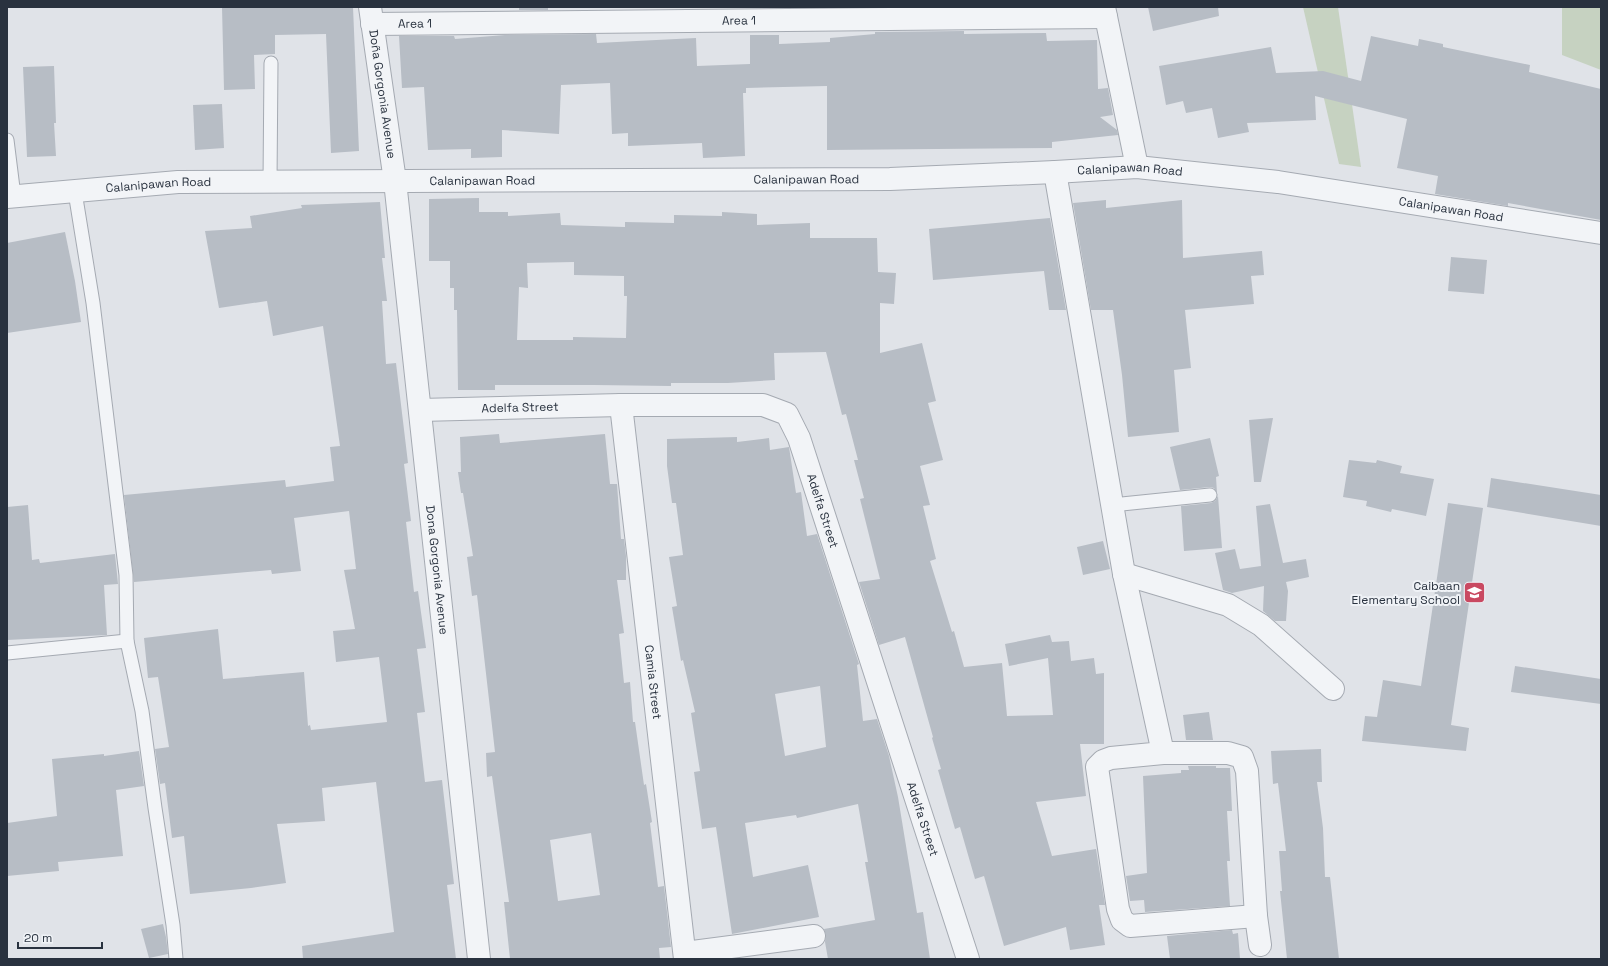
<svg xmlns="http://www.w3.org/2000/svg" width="1608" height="966" viewBox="0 0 1608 966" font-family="'Space Grotesk',sans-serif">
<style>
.green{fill:#c6d2c1}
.building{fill:#b7bdc5;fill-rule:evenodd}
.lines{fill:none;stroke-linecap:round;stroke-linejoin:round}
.service-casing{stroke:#a5aab2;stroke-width:15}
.minor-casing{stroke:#a5aab2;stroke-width:24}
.tertiary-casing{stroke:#a5aab2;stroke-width:24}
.service{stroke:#f2f4f7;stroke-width:13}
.minor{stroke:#f2f4f7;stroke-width:22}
.tertiary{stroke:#f2f4f7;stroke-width:22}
.labels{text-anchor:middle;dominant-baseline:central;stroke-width:4;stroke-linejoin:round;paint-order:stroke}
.street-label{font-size:12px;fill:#29323f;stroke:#eff2f6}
.poi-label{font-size:12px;fill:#29323f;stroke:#eff2f6;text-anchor:end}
</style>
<rect width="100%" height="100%" fill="#e0e3e8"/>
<g class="green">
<path d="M1303,7H1338L1361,167L1339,164Z"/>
<path d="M1562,7H1601V70L1562,55Z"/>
</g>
<g class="building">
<path d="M222,7H353L359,151L331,153L326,34L275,35V54L254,55L255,89L224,90Z"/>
<rect x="519" y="7" width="29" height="3"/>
<path d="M1148,7H1218L1219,16L1153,31Z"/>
<path d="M964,31V34L1046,33L1047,41L1097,40L1098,89L1108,88L1113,115L1100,117L1117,130L1118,135L1052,142V148L827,150V86L746,88V93H743L745,156L703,158L702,143L628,146V133L612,134L610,83L561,85L559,134L502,130V157L471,158V149L428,150L424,87L402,88L399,36H454L455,39L505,35L596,34L597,43L696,38L697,66L750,64V35H779V44L830,42V38L875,34V32Z"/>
<path d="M1371,36L1418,46L1419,39L1443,44V47L1530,65L1529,72L1601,89V220L1508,203V206L1435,194L1438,176L1397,168L1407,119L1315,96L1316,120L1247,123L1249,132L1218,138L1212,108L1186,113L1183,101L1166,105L1159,66L1271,47L1276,73L1323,71L1361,81Z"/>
<path d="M54,66L56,123H54L56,156L27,157L23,67Z"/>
<path d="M222,104L224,148L195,150L193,105Z"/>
<path d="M479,198V212H508V216L560,213L561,225L625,227V222L674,223V215L722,216V212L757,214V225L810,223V238H877L878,272L896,273L894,304L880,303V353L922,343L936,401L928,403L943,460L920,466L930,505L923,506L936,559L930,561L952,632L954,631L964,667L1002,663L1007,716L1053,715L1048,658L1009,666L1005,644L1050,635L1052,642L1069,641L1071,661L1094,658L1096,674L1104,673V744H1080L1086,796L1036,802L1052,856L1096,849L1105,905H1099L1105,945L1070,950L1066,927L1004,946L984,876L975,879L960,827L955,829L938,770L941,769L932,738L933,737L905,637L879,645L859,582L880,579L860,499L864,498L854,460H858L846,414L842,415L826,352L774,353L775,380L728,383H671V386L594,385H495V390H458L457,310H454V288H450V261H429V199ZM574,262V275L624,276V296H627L626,338L573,337V340H517L519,287L528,288L527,263Z"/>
<path d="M1106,200V208L1182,200L1183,258L1262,251L1264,275L1251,276L1254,304L1185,310L1191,368L1174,370L1179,432L1128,437L1122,375L1113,310H1091L1073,203Z"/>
<path d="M380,202L385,258H382L387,301H382L386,364L396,363L408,463L404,464L411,521L406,522L414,592L418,591L426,648L417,649L425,712L417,713L425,782L442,780L454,884L447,885L456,959H303L302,946L394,932L376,782L322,788L325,821L277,824L286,883L251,888L190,894L184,836L172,838L165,783L160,784L155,749L169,747L158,677L148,678L144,638L218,629L223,679L304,672L308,726L310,725L311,730L387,722L379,657L336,662L333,631L355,629L344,570L356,569L349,511L294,518L301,571L272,574L271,570L134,582L124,495L285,480L286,487L334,481L330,447L340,446L323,326L273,336L267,301L219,308L205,231L252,228L250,216L302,208L301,205Z"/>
<path d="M1050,218L1066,310H1049L1044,271L933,280L929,229Z"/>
<path d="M65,232L75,281L81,322L7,333V243Z"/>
<path d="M1451,257L1487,260L1484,294L1448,291Z"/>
<path d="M1273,418L1261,482H1254L1249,420Z"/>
<path d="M499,434L500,443L605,434L610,484H617L621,539H624L626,556V580H617L624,633L619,634L624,683L630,682L633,722H635L644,785L646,784L652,822L650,823L658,887L664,886L671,947L659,948L660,959H510L504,902H509L492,776L487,777L486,753L495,752L477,595L472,596L467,557L473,556L463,493H461L458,472H461L460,437ZM591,833L600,895L558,901L550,840Z"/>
<path d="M737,437V442L769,438L770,450L789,447L796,493L801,492L807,536L817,534L859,664L857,665L863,721L877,719L889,756L898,797L917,913L923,912L930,959H828L825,942L826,935L824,929L875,920L865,862H868L858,804L797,818L796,815L745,823L753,877L808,865L819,917L732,934L716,827L702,829L694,772L700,771L691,713L695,712L683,660L681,661L672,607L677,606L669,557L683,555L676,503H672L667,466V439ZM820,686L826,747L785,756L775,694Z"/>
<path d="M1210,438L1219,476L1216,477L1217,493L1214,488L1210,487L1180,490L1170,447Z"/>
<path d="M1349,460L1376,463L1377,460L1402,466L1400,473L1434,479L1426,516L1392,509L1391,512L1366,506L1367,501L1343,497Z"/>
<path d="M1491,478L1601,495V526L1487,507Z"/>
<path d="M1218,496L1222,548L1184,551L1181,506L1211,503L1215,501Z"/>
<path d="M1448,503L1483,508L1451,725L1469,728L1466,751L1362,741L1365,716L1377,717L1383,680L1421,686Z"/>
<path d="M1270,504L1283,563L1306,559L1309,577L1286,582L1288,591L1286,621H1275L1263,611L1264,586L1232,593L1223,590L1215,553L1235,549L1240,569L1261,566L1256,506Z"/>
<path d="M28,505L32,560L39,559L40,563L115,554L118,584L104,585L107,635L7,640V507Z"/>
<path d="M1103,541L1110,569L1083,575L1077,547Z"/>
<path d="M1515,666L1601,679V704L1511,692Z"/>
<path d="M1209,712L1213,740H1186L1183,715Z"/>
<path d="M1321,749L1322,782H1317L1323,828L1325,877H1330L1339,959H1287L1280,891H1282L1279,851H1286L1278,783L1273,784L1271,751Z"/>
<path d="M139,751L144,786L116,790L123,856L58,862L59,871L7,876V823L57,816L52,759L104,754V756Z"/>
<path d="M1188,766H1216V768H1230L1232,811H1227L1230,861H1227L1230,906L1145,912L1144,900L1130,901L1126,876L1147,873L1143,776L1181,773V770H1189Z"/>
<path d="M163,924L166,937L168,954L149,958L141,929Z"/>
<path d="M1232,930L1233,934L1238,933L1240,959H1170L1167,936Z"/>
</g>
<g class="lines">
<defs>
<g id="service">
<path d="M7,140L14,196"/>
<path d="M270,182L271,63"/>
<path d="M75,192L93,303L126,575L127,641L142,711L155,808L173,925L176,959"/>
<path d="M1112,505L1210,495"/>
<path d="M7,653L127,641"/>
</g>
<g id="minor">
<path id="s1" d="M370,7L395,181L479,959"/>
<path d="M1104,7L1137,167"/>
<path id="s2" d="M372,24L1106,17"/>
<path d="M1055,172L1124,574L1163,753L1111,758L1103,761L1097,767L1118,909L1122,920L1130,926L1256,916"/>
<path id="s3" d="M621,405L685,959"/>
<path id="s4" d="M420,410L621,405H763L787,414L799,438L968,959"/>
<path d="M1124,574L1228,605L1261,625L1333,689"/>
<path d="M1163,753H1228L1242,757L1247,771L1256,916L1260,945"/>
<path d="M685,953L814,936"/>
</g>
<g id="tertiary">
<path id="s5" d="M7,197L178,182L890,179L1055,172L1137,167L1278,182L1601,233"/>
</g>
</defs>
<use href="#service" class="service-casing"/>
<use href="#minor" class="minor-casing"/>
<use href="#tertiary" class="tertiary-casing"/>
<use href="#service" class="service"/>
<use href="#minor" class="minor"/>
<use href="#tertiary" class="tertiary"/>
</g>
<defs>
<symbol id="school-square" viewBox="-11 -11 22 22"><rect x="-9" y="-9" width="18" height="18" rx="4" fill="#c94961" stroke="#eff2f6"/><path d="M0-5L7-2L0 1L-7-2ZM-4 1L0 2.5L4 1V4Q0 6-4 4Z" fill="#fff"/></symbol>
</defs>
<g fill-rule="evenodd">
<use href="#school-square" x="1462" y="580" width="25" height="25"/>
</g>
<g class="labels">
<g class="street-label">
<text stroke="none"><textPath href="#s2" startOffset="367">Area 1</textPath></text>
<text stroke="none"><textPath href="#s2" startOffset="43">Area 1</textPath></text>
<text stroke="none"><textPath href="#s1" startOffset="88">Doña Gorgonia Avenue</textPath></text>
<text stroke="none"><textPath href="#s5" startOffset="1124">Calanipawan Road</textPath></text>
<text stroke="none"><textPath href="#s5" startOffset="800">Calanipawan Road</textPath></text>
<text stroke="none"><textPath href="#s5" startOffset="476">Calanipawan Road</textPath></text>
<text stroke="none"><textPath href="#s5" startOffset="152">Calanipawan Road</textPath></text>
<text stroke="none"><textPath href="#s5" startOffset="1448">Calanipawan Road</textPath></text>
<text stroke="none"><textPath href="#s4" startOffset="100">Adelfa Street</textPath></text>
<text stroke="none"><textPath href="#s4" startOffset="472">Adelfa Street</textPath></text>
<text stroke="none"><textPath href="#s1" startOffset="567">Dona Gorgonia Avenue</textPath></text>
<text stroke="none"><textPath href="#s3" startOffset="279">Camia Street</textPath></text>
<text stroke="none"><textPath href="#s4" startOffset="796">Adelfa Street</textPath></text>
</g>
<g class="poi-label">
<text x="1460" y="586">Caibaan<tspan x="1460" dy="14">Elementary School</tspan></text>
</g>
</g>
<rect width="1608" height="966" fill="none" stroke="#29323f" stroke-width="16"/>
<path d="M18 942v6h84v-6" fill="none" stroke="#29323f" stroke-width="2"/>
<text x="24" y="942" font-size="12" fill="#29323f" stroke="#eff2f6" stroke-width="3" paint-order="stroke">20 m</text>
</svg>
